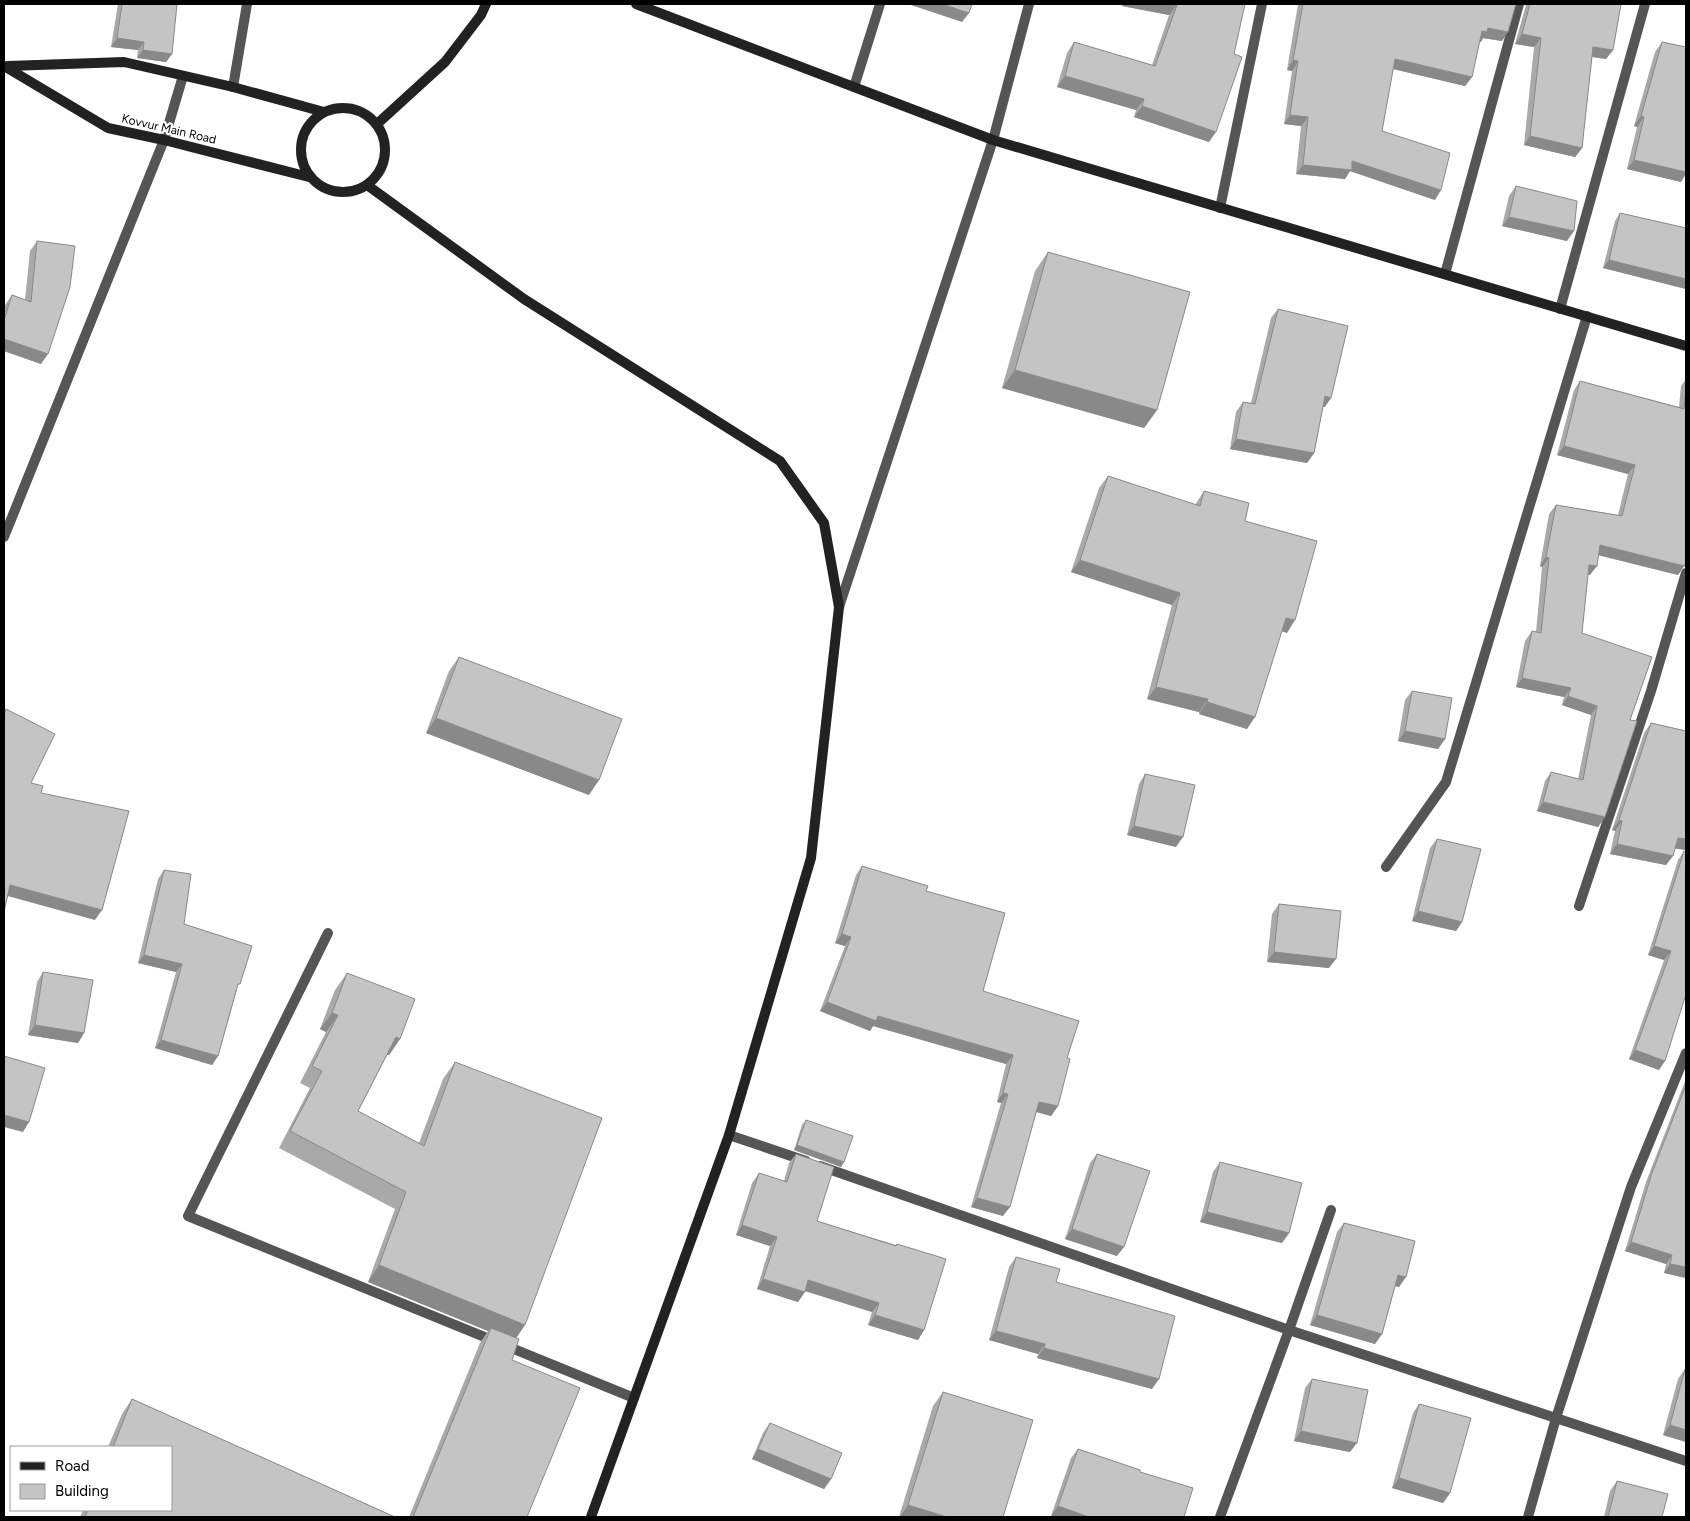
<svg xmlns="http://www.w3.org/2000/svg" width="1690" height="1521" viewBox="0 0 1690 1521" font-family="Figtree,sans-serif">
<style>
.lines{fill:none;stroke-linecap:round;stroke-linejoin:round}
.street{stroke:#555;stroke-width:10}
.secondary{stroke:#222;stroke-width:10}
.wall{fill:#a9a9a9}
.shaded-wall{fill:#898989}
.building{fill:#c4c4c4;stroke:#898989}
.labels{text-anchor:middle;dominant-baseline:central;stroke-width:4.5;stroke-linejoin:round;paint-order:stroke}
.street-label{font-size:12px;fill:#000;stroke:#fff}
</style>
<rect width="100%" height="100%" fill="#fff"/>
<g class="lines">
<g class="street">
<path d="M233,87L247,4"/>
<path d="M854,87L880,4"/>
<path d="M1220,208L1262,4"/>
<path d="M1445,274L1519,4"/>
<path d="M1560,309L1645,4"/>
<path d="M4,537L164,140L183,76"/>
<path d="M839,607L993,140L1029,4"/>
<path d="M1386,867L1446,782L1587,316"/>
<path d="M1579,906L1651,691L1686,573"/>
<path d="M328,933L188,1216L634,1398"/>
<path d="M729,1135L806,1161"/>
<path d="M820,1166L1289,1330L1686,1461"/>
<path d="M1220,1517L1289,1330L1331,1210"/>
<path d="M1528,1517L1556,1418L1631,1187L1686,1053"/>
</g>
<g class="secondary">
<path d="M636,4L993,140L1686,346"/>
<path d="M4,66L108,128L164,140L309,177"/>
<path d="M8,66L124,62L233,87L324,112"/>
<circle cx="343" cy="150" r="42"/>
<path d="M377,124L445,62L481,15L486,4"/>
<path d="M367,185L524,299L780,461L824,523L839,607L811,858L729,1135L591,1517"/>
</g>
</g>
<g class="wall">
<path d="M118,4H177L172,54L166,62L137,58L138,50L111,47Z"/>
<path d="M1123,4H1245L1209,142L1134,117L1136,110L1057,87L1067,53L1074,42L1152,65L1169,15L1122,6Z"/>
<path d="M1298,4H1516L1502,41L1483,38L1481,42L1479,41L1472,77L1465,86L1393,69L1382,131L1435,200L1350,171L1345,179L1296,174L1301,126L1284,124L1292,71L1287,70Z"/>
<path d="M1525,4H1621L1613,50L1606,59L1592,57L1582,148L1575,157L1524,145L1534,47L1515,44L1526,5Z"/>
<path d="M1662,42L1681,182L1627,169L1637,127L1634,126L1655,52Z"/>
<path d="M1516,186L1567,241L1502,226L1509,196Z"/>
<path d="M1620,213L1686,228V289L1603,268L1615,221Z"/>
<path d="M37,241L41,364L4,351V309L5,305L12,295L25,300L30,251Z"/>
<path d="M1048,252L1157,410L1144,428L1002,388L1035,271Z"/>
<path d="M1278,309L1325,407H1323L1314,453L1307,463L1230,449L1236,412L1243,402L1251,403L1271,318Z"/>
<path d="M1686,379V567L1684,566L1678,575L1598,555L1590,575H1588L1582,633L1630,720L1605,817L1598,827L1537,811L1545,781L1551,772L1578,779L1591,715L1562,705L1564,697L1516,687L1525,641L1532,631L1536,632L1542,567L1540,566L1549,514L1556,505L1618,515L1628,474L1557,455L1574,390L1580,381L1679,407L1681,386Z"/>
<path d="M1108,476L1195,505L1204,491L1245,521L1287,633L1282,631L1247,729L1199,714V712L1147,699L1172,605L1071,572L1099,488Z"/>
<path d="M459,657L589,795L426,733L449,671Z"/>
<path d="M1412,691L1445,739L1438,749L1398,741L1405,700Z"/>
<path d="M1651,723L1686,731V850L1675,848L1666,865L1610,854L1615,831L1612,830L1644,733Z"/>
<path d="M1145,774L1176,847L1127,835L1139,784Z"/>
<path d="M1437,839L1462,922L1456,931L1412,921L1430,848Z"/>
<path d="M1684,851L1659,1070L1629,1059L1664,960L1648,955L1678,860Z"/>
<path d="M862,866L926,891L983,991L1067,1058L1058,1106L1051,1116L1036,1112L1003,1216L971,1207L1001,1103L997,1102L1006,1064L873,1026L870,1031L820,1011L845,946L835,943L856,875Z"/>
<path d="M164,870L184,924L237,989L218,1056L212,1065L155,1048L176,972L138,963L158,879Z"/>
<path d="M1279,904L1329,968L1267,962L1272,914Z"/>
<path d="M43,972L84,1033L78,1043L28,1035L37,982Z"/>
<path d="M347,973L400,1039L389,1055H387L358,1111L419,1143L443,1079L455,1062L525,1325L516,1338L512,1360L527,1517H409L480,1343L488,1331L368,1282L395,1209L279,1148L310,1088L300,1083L326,1032L320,1029L335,990Z"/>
<path d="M1686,1079V1278L1664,1273L1666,1264L1625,1251L1646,1182Z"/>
<path d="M806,1120L844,1162L841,1167L794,1150L802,1125Z"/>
<path d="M796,1154L817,1221L896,1245L897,1244L924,1330L918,1340L868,1325L872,1312L805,1291L798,1302L757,1289L770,1246L736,1235L752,1183L759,1173L784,1181L789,1163Z"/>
<path d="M1097,1154L1117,1256L1065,1239L1090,1163Z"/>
<path d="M1220,1162L1289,1233L1282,1243L1200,1222L1213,1172Z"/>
<path d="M1344,1223L1399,1287L1395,1286L1382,1334L1375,1344L1310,1325L1337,1232Z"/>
<path d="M1016,1257L1056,1282L1152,1389L1037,1358L1038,1354L989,1340L1009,1267Z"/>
<path d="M1685,1369L1686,1370V1442L1663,1435L1678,1379Z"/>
<path d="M1312,1379L1350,1452L1294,1441L1305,1388Z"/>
<path d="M943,1392L1003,1517H899L933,1406Z"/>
<path d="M132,1399L395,1517H80L83,1510H171V1447H108L122,1414Z"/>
<path d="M1419,1404L1450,1493L1443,1503L1392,1488L1413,1413Z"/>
<path d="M770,1423L831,1479L824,1489L752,1459L763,1433Z"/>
<path d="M1078,1449L1140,1470L1051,1516L1071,1458Z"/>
<path d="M1617,1481L1662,1517H1604L1610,1491Z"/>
</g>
<g class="shaded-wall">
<path d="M908,4H942L969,13L962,22Z"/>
<path d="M1124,4H1172L1177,5L1169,15L1122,6Z"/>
<path d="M1488,28L1508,32L1502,41L1483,38L1481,42L1475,40L1482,31Z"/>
<path d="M1522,34L1541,38L1534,47L1515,44Z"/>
<path d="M117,38L144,42L138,50L111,47Z"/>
<path d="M1593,47L1613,50L1606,59L1586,56Z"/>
<path d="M143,50L172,54L166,62L137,58Z"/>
<path d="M1395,59L1472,77L1465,86L1389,68Z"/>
<path d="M1293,60L1298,61L1292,71L1287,70Z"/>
<path d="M1065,76L1144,99L1136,110L1057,87Z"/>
<path d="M1142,106L1216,132L1209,142L1134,117Z"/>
<path d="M1290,115L1308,117L1301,126L1284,124Z"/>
<path d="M1641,116L1644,117L1637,127L1634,126Z"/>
<path d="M1530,136L1582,148L1575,157L1524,145Z"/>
<path d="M1634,160L1686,172V174L1681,182L1627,169Z"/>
<path d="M1352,161L1441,190L1435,200L1350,171L1345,179L1296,174L1303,165Z"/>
<path d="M1509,217L1574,231L1567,241L1502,226Z"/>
<path d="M1609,260L1686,279V289L1603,268Z"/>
<path d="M4,339L48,354L41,364L4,351Z"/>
<path d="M1015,370L1157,410L1144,428L1002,388Z"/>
<path d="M1325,396L1331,398L1325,407L1318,406Z"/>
<path d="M1236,439L1314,453L1307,463L1230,449Z"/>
<path d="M1564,446L1635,465L1628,474L1557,455Z"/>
<path d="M1600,545L1686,561V567L1684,566L1678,575L1594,554Z"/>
<path d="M1546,557L1549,558L1542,567L1540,566Z"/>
<path d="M1080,560L1180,593L1172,605L1071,572Z"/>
<path d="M1589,565L1597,566L1590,575L1583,574Z"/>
<path d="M1286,618L1295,620L1287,633L1278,630Z"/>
<path d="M1522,678L1571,688L1564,697L1516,687Z"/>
<path d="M1156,687L1208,699L1199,712L1147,699Z"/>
<path d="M1568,696L1597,706L1591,715L1562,705Z"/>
<path d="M1207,702L1255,717L1247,729L1199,714Z"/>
<path d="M436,718L599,780L589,795L426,733Z"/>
<path d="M1405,731L1445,739L1438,749L1398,741Z"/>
<path d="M1543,802L1605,817L1598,827L1537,811Z"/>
<path d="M1619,820L1622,821L1615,831L1612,830Z"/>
<path d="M1134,826L1183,837L1176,847L1127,835Z"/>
<path d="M1678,838L1686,839V850L1671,848Z"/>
<path d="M1617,844L1673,856L1666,865L1610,854Z"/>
<path d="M10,885L102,910L95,920L4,895Z"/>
<path d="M1418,911L1462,922L1456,931L1412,921Z"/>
<path d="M842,934L851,937L845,946L835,943Z"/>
<path d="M1654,946L1671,951L1664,960L1648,955Z"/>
<path d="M1274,952L1336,959L1329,968L1267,962Z"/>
<path d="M144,955L182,964L176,972L138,963Z"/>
<path d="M827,1002L1013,1055L1006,1064L873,1026L870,1031L820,1011Z"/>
<path d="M332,1013L338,1015L326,1032L320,1029Z"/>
<path d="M35,1025L84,1033L78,1043L28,1035Z"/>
<path d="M396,1037L400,1039L389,1055L384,1054Z"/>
<path d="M161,1040L218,1056L212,1065L155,1048Z"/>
<path d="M1635,1050L1665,1061L1659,1070L1629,1059Z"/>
<path d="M1003,1093L1008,1094L1001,1103L997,1102Z"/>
<path d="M1039,1102L1058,1106L1051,1116L1033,1111Z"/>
<path d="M4,1115L29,1122L23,1132L4,1127Z"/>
<path d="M797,1145L844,1162L841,1167L794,1150Z"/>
<path d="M977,1198L1010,1207L1003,1216L971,1207Z"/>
<path d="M1207,1212L1289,1233L1282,1243L1200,1222Z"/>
<path d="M742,1225L777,1237L770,1246L736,1235Z"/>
<path d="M1072,1229L1124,1247L1117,1256L1065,1239Z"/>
<path d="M1631,1242L1672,1255L1666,1264L1625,1251Z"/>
<path d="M1670,1264L1686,1267V1278L1664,1273Z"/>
<path d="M379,1265L525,1325L514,1341L491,1328L488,1331L368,1282Z"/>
<path d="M1398,1275L1406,1277L1399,1287L1391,1285Z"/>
<path d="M763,1279L805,1292L798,1302L757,1289Z"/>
<path d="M808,1280L879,1303L872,1312L802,1290Z"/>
<path d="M875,1315L924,1330L918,1340L868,1325Z"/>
<path d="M1317,1315L1382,1334L1375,1344L1310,1325Z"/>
<path d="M996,1331L1045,1344L1038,1354L989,1340Z"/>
<path d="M1044,1348L1159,1379L1152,1389L1037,1358Z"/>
<path d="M1670,1425L1686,1430V1442L1663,1435Z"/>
<path d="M1301,1431L1357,1443L1350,1452L1294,1441Z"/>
<path d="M758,1449L831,1479L824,1489L752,1459Z"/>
<path d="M1399,1478L1450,1493L1443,1503L1392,1488Z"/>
<path d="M908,1505L947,1517H900Z"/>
<path d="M1058,1506L1089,1517H1054L1051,1516Z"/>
</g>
<g class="building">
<path d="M122,4H177L172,54L143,50L144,42L117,38Z"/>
<path d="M942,4H972L969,13Z"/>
<path d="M1172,4H1245L1234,54L1242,57L1216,132L1142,106L1144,99L1065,76L1074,42L1155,66L1177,5Z"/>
<path d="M1303,4H1516L1508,32L1488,28L1487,32L1482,31L1472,77L1395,59L1382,131L1450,153L1441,190L1352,161V170L1303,165L1308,117L1290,115L1298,61L1293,60Z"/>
<path d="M1530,4H1621L1613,50L1593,47L1582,148L1530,136L1541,38L1522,34Z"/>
<path d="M1662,42L1686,47V172L1634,160L1644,117L1641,116Z"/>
<path d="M1516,186L1577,201L1574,231L1509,217Z"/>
<path d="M1620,213L1686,228V279L1609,260Z"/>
<path d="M37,241L75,246L70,287L48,354L4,339V320L12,295L31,302Z"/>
<path d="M1048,252L1190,292L1157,410L1015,370Z"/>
<path d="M1278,309L1348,326L1331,398L1325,396L1314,453L1236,439L1243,402L1255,404Z"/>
<path d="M1580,381L1684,409L1686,387V562L1684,566L1600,545L1597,566L1589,565L1582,633L1652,657L1630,720L1637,721L1605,817L1543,802L1551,772L1583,780L1597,706L1568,696L1571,688L1522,678L1532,631L1541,633L1549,558L1546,557L1556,505L1622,516L1635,465L1564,446Z"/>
<path d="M1108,476L1200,506L1204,491L1249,503L1245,521L1317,541L1295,620L1286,618L1255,717L1207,702L1208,699L1156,687L1180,593L1080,560Z"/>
<path d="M459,657L622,719L599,780L436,718Z"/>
<path d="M1412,691L1452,698L1445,739L1405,731Z"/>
<path d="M6,709L55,734L31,783L43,786L41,793L129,811L102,910L10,885L4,912V715Z"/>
<path d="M1651,723L1686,731V839L1678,838L1673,856L1617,844L1622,821L1619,820Z"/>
<path d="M1145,774L1195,785L1183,837L1134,826Z"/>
<path d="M1437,839L1481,849L1462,922L1418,911Z"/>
<path d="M1684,851L1686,852V994L1665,1061L1635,1050L1671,951L1654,946Z"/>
<path d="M862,866L928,886L926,891L1005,913L983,991L1079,1021L1067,1058L1070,1059L1058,1106L1039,1102L1010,1207L977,1198L1008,1094L1003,1093L1013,1055L878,1016L876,1021L827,1002L851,937L842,934Z"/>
<path d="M164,870L191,874L184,924L252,946L240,984H238L218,1056L161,1040L182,964L144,955Z"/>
<path d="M1279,904L1341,911L1336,959L1274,952Z"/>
<path d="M43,972L93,980L84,1033L35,1025Z"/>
<path d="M347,973L415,999L400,1039L396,1037L358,1111L424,1146L455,1062L602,1118L525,1325L379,1265L406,1192L290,1131L322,1071L312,1066L338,1015L332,1013Z"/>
<path d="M4,1056L45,1068L29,1122L4,1115Z"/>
<path d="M1686,1085V1267L1670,1264L1672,1255L1631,1242L1652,1173Z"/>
<path d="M806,1120L853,1136L844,1162L797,1145Z"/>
<path d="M796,1154L834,1167L817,1221L896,1246L897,1244L946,1259L924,1330L875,1315L879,1303L808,1280L805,1292L763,1279L777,1237L742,1225L759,1173L787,1182Z"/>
<path d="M1097,1154L1150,1171L1124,1247L1072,1229Z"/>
<path d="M1220,1162L1302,1183L1289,1233L1207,1212Z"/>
<path d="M1344,1223L1415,1241L1406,1277L1398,1275L1382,1334L1317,1315Z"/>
<path d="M1016,1257L1060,1269L1056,1282L1175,1316L1159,1379L1044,1348L1045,1344L996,1331Z"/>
<path d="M491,1328L519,1339L512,1360L580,1388L527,1517H413Z"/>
<path d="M1685,1369L1686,1370V1430L1670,1425Z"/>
<path d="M1312,1379L1368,1390L1357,1443L1301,1431Z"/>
<path d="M943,1392L1033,1420L1003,1517H947L908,1505Z"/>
<path d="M132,1399L395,1517H85L88,1510H171V1447H113Z"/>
<path d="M1419,1404L1471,1418L1450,1493L1399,1478Z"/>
<path d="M770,1423L842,1453L831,1479L758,1449Z"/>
<path d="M1078,1449L1140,1470V1472L1193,1488L1184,1517H1089L1058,1506Z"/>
<path d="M1617,1481L1668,1494L1662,1517H1608Z"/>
</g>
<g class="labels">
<g class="street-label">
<text transform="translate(169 129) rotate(13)">Kovvur Main Road</text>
</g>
</g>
<rect width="1690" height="1521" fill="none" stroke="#000000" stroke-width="10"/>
<rect x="10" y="1446" width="162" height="65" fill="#ffffff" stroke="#999999"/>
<rect x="20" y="1462" width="25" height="8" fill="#222222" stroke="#999999"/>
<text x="55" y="1471" font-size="15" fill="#000000">Road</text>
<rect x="20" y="1484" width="25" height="15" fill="#c4c4c4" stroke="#999999"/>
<text x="55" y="1496" font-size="15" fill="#000000">Building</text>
</svg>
